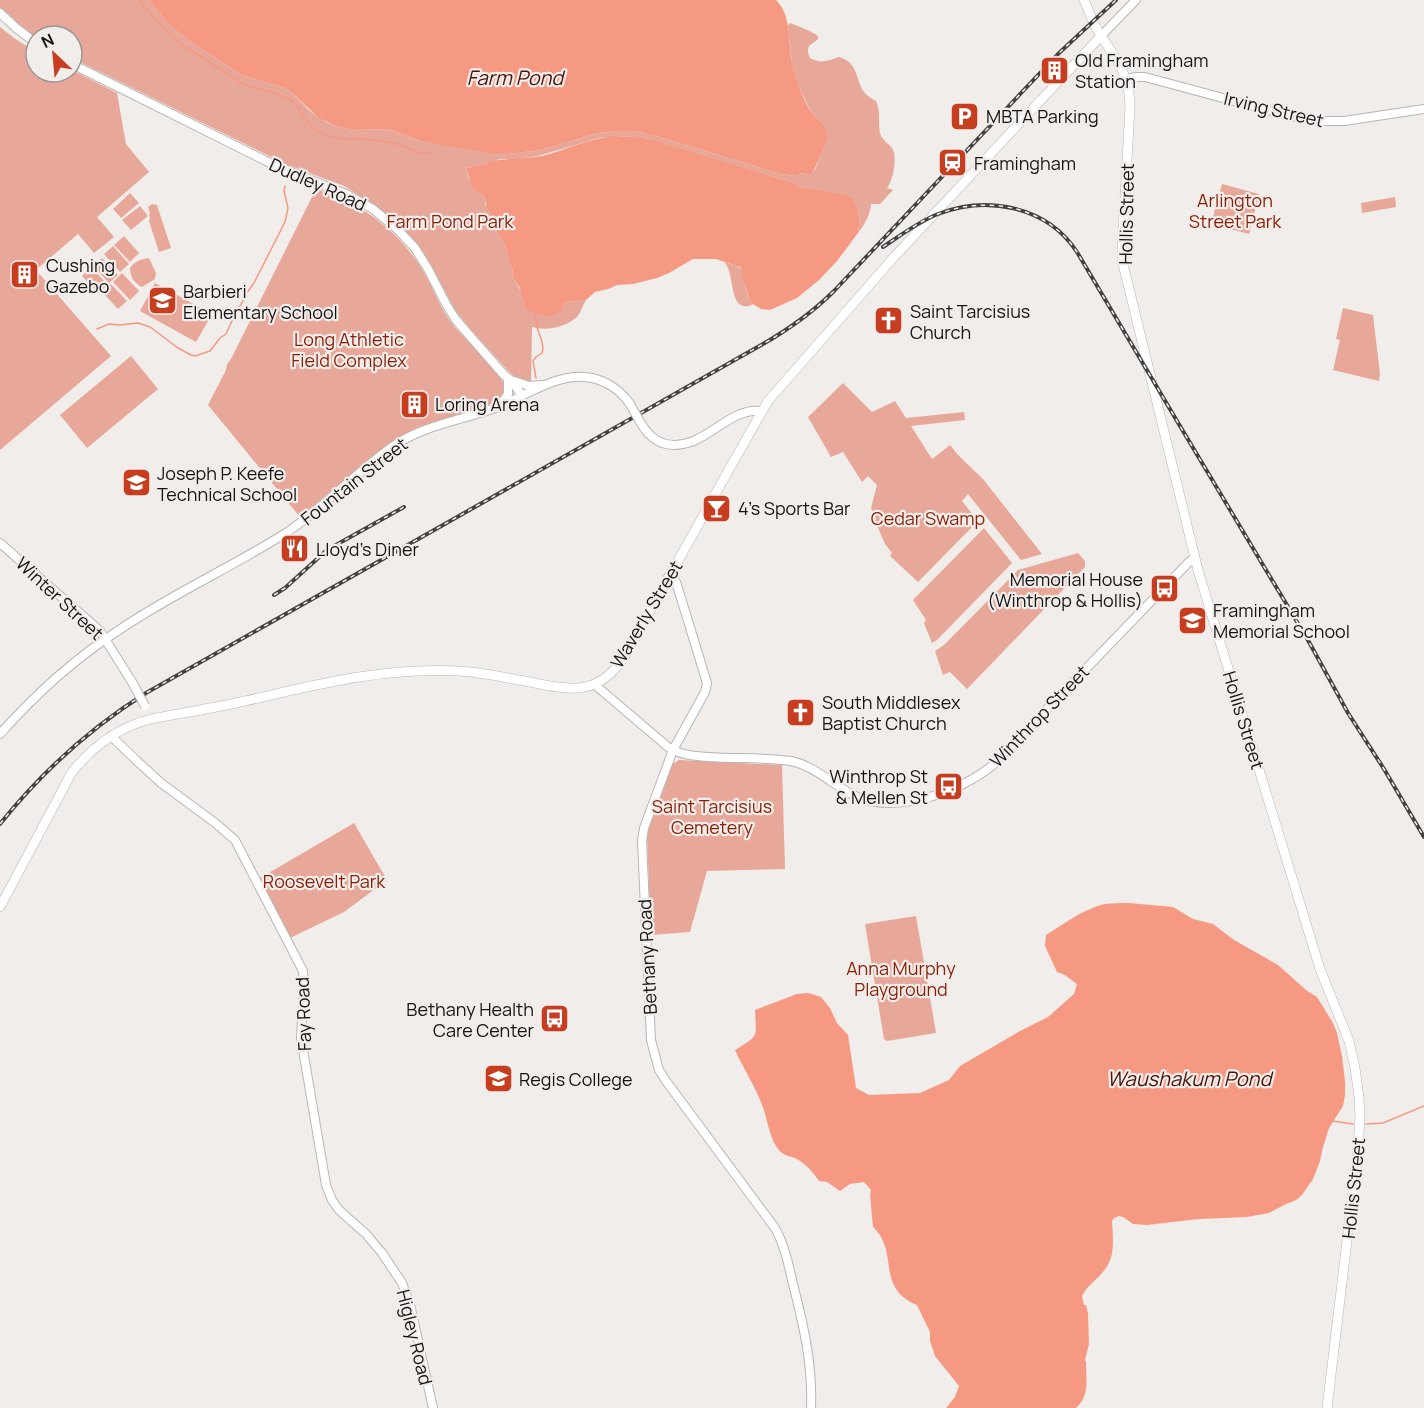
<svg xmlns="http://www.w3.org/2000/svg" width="1424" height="1408" viewBox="0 0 1424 1408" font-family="Manrope,sans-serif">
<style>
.green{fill:#e8a899}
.water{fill:#f69983}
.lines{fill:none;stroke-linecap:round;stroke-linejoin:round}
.stream{stroke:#f69983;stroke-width:1.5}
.secondary-casing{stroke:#b9b5b4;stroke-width:10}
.primary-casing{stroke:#b9b5b4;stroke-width:10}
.secondary{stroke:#fff;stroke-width:8}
.primary{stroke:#fff;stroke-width:9}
.rail-casing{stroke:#444241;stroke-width:4}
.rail{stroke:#f1edeb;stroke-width:1.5;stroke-dasharray:4.5;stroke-linecap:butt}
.secondary-bridge-casing{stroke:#b9b5b4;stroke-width:10;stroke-linecap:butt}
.secondary-bridge{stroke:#fff;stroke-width:8}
.labels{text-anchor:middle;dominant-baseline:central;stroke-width:4.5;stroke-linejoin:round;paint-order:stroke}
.poi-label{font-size:18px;fill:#151413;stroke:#f1edeb;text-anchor:start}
.street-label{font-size:18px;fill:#151413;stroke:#f1edeb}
.park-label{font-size:18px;fill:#8a1e04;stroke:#f1edeb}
.water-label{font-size:20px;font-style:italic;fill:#4c1308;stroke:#f1edeb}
</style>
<rect width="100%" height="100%" fill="#f1edeb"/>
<g class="green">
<path d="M0,0H149L169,25L195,45L242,75L284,88L292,93L310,111L326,122L338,127L356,130L388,129L421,141L508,154L541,150L598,133L616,131H634L659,137L781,174L796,176L801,173L809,175L815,170L828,137L826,131L820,122L810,110L797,83L792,64L788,25L791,23C801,28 810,30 818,36V39C810,46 805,45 810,58C821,64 827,61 839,57C859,63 855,79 864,92C867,96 871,98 876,101C881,112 878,122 880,133C882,140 888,143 892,148C898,157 893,180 887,188L893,190L880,204H871C871,213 864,226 858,233L860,219L855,202L850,197L798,187L795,183L645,138L621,136L599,138L538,156L519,159H500L477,167H466L468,177L477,192L483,195L486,200L485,205L492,216L496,230L506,247L510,263L512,267L514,280L523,294L524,305L562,308L565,302L581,301L586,300C583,305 581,312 577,317C564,328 547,331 532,327L531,383L518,379L509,372L470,329L455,310L432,267L422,250L400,227L375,206L344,186L285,164L72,58V36H36V39L17,24L1,9L0,8Z"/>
<path d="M0,27L14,38L36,52V72H72V70L117,93L126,144L149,172L97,217L114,237L94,253L78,234L36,270L111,356L0,450Z"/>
<path d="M1222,184L1259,194L1249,234L1211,224Z"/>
<path d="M316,189C361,203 399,230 423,271C434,289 440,309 454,326C466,340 503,374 506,389L500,400L496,402L428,424L399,437L373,456L300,517L208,405L226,370L227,364L231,359Z"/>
<path d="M130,193L139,203L121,218L113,209Z"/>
<path d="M1395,197L1396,207L1362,213L1361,203Z"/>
<path d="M152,204L157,205L171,248L159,252L149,221L150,218L149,214L150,213L148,207Z"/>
<path d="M140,206L148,216L131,230L122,220Z"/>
<path d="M124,236L139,253L130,262L114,245Z"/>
<path d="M113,246L129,264L120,272L104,254Z"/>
<path d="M102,258L118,275L109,283L93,266Z"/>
<path d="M149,258L156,273L155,279L142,287C134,283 130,277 130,268C135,261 141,259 149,258Z"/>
<path d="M724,262L737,266L742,270L745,287L752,305C727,314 736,272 724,262Z"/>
<path d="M91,267L108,285L98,293L82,276Z"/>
<path d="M122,273L139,291L130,300L113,282Z"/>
<path d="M155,283L212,314L196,342L140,311Z"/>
<path d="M111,284L127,301L118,309L102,292Z"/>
<path d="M1343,308L1373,315L1380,374L1379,381L1333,370L1340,340L1336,339Z"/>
<path d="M131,356L158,389L87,448L60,415Z"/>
<path d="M843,383L872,412L895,401L906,418L964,412L965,420L911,426L932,459L950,445L958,455L983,479L1042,554L1021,560L968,494L962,501L978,521L918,582L890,556L892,553L885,544L875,521L876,519L871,508L877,485L868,476L862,482L843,452L831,457L808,417Z"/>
<path d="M984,528L1012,563L938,639L932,643L924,623L926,620L913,600Z"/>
<path d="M1078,553L1085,561V567L967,689L950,672L943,675L935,651L944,645L1018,570Z"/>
<path d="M679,760L782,765L785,869L707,871L690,932L651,935L647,835L653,814L672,764Z"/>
<path d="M354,823L387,880L344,912L290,938L260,878Z"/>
<path d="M916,916L936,1033L887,1041L884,1039L865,924Z"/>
</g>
<g class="water">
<path d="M149,0H776C792,15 788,43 792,62C795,78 801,93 808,107C812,115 829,127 828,138C828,139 815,169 813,172L809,175L801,173L796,176L781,174L659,137L634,131H616L598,133L541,150L508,154L489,153L421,141L388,129L356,130L338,127L319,118L292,93L284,88L242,75L195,45L169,25Z"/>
<path d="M615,136L640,137L653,140L795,183L798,187L846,195L852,198L855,202L860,219L858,233L837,261L819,280L797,298L770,310L761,309L751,303L743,280L742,270L740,267L716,259H693L669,273L657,278L633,284L617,285L608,289L595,292L586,300L581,301L565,302L561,311L552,315L547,316L532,312L525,308L520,288L514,280L512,267L510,264L506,247L496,230L492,216L486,207V200L483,195L477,192L471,184L466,168L467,167C479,169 488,161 499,160C513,158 527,159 542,156C566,150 589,138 615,136Z"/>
<path d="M1129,903L1173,907L1193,919L1213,924L1234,940L1278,965L1306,990L1317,997L1333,1023L1337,1033L1342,1056L1345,1081V1095L1343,1106L1329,1128L1323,1147L1320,1161L1313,1179L1302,1195L1296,1200L1284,1205L1269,1213L1247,1217L1199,1219L1147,1225L1133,1224L1123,1217L1119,1216L1114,1218L1112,1221C1113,1240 1116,1258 1102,1273C1095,1281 1087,1286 1082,1296L1084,1305H1086L1088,1313L1089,1344L1085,1360L1086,1362C1086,1380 1090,1395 1076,1408H946L955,1397L959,1386L935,1356L930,1341V1332L917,1305C875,1288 900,1252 873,1227L870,1194L871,1190L864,1182L850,1184L840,1191L827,1182L819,1181C813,1172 805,1163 795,1158C791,1157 785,1155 782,1153C771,1144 768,1123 764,1110C757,1089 744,1070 735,1050C760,1035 756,1037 755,1010L797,994L808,993L821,997L830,1008L837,1023L848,1035L856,1088L869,1095L920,1093L949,1080L960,1066L1020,1031L1048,1017L1074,994L1077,984L1065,975L1057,972L1045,946L1046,935C1064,924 1083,909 1105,904C1113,903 1121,903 1129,903Z"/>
</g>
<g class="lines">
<g class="stream">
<path d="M138,0L175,40L245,85L275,93L289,99L296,105L308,123L322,134L341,139H367L393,143L403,146L418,152L433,154"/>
<path d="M535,313C534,330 546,341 542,353L536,357L533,361L536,378"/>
<path d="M97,329L109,324L119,325L138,323L150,327L178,348L191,355L195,356L210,351L220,338L226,334L237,310L242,303L246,294L254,283L285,222L288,208L284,191L285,186"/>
<path d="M1332,1121L1353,1124"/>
<path d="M1366,1124L1383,1123L1424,1106"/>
</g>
<defs>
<g id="secondary">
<path d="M0,13L16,28L36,43"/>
<path d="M1101,36L1136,0"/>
<path d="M72,64L276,166L346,194L373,209L397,229L415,248L428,269L446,304L456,320L504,375L512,381L522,396"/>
<path d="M1126,79L1137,77H1145L1286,115L1318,121H1344L1424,109"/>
<path d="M514,381L529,386L542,385"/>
<path d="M500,406L508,394V382"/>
<path d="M639,420C645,431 653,441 666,444C704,452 727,406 762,411"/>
<path d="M0,543L100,631L132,682"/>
<path d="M668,577L676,582L677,585L707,683L705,692L673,750L644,828L642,841L651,1040L659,1070L666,1081L775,1228C784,1244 788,1262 792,1280C803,1323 813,1364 811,1408"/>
<path d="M594,684L668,747C680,755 694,756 708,757C734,759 765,757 791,761C814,766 831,783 851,794C893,816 959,793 993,765L1188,563L1194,558"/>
<path d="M0,734C34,696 73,660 116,632C171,594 233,567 289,531C325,506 356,473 392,447C423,425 463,420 498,407C525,396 554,375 584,377C602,378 619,388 630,404"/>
<path d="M111,736L137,761L161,783L214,822L235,840L303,971L304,987L301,1038L326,1185L332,1200L339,1210L366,1234L382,1253L402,1283L410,1304L433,1408"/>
</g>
<g id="primary">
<path d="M1084,0C1089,11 1093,24 1100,34C1116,59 1130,75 1130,107L1122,249L1123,264L1198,570L1320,969L1349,1041L1355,1068L1359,1097L1360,1117L1358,1149L1327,1408"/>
<path d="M0,907L72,772C93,746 119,727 151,719C183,713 214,708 245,701C272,695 299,688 326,683C369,674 414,669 458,671C482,672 506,678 530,682C573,691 600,696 626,654L731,466L768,401L894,257L1101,36"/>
</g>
</defs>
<use href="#secondary" class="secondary-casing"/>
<use href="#primary" class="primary-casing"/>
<use href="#secondary" class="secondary"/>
<use href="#primary" class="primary"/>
<defs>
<g id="rail">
<path d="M883,247C901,235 918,222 938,214C987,195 1047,206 1077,252L1180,426L1309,642L1348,713L1384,769L1424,837"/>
<path d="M274,595L285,588L327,550L404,507"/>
<path d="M0,824C41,773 90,728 146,693L763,344C789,329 812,313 834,291L1058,54L1116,0"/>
</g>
</defs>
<use href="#rail" class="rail-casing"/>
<use href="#rail" class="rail"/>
<defs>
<g id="secondary-bridge">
<path d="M630,404L639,420"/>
<path d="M132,682L145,706"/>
</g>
</defs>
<use href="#secondary-bridge" class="secondary-bridge-casing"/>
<use href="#secondary-bridge" class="secondary-bridge"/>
</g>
<defs>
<symbol id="building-square" viewBox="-11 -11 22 22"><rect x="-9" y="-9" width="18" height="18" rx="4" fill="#c73d1f" stroke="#f1edeb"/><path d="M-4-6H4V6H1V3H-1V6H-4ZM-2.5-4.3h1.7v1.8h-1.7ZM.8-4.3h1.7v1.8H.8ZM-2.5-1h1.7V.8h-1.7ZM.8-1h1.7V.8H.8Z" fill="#fff"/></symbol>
<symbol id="parking-square" viewBox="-11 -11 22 22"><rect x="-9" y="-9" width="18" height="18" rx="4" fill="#c73d1f" stroke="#f1edeb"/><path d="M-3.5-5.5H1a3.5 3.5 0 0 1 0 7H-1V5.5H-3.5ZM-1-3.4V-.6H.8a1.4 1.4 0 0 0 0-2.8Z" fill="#fff"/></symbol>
<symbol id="station-square" viewBox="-11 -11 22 22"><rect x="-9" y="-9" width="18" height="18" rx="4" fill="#c73d1f" stroke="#f1edeb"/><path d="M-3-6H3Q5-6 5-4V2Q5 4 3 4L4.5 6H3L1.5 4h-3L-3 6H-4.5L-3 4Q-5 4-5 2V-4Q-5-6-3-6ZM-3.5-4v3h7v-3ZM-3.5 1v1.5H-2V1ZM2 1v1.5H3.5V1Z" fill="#fff"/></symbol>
<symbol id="school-square" viewBox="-11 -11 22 22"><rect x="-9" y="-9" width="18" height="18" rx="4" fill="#c73d1f" stroke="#f1edeb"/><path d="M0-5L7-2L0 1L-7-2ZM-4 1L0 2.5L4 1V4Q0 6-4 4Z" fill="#fff"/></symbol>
<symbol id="church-square" viewBox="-11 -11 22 22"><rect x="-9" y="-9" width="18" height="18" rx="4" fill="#c73d1f" stroke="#f1edeb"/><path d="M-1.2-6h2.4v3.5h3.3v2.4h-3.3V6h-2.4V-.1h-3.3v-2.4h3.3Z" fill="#fff"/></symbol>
<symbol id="bar-square" viewBox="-11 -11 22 22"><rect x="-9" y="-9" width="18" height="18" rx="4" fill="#c73d1f" stroke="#f1edeb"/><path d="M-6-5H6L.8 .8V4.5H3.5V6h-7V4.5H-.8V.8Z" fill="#fff"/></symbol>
<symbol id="restaurant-square" viewBox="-11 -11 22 22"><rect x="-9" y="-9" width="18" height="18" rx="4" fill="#c73d1f" stroke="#f1edeb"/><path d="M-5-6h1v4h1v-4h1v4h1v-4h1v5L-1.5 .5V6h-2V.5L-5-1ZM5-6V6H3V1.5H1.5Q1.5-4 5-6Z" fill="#fff"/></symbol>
<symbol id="bus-square" viewBox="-11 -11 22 22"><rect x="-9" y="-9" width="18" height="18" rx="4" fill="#c73d1f" stroke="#f1edeb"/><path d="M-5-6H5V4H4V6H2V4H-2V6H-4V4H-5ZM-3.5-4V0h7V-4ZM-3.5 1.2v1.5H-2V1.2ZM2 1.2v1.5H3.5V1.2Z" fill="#fff"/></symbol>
</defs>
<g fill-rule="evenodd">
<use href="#building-square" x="1038" y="54" width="33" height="33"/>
<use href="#parking-square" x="948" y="100" width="33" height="33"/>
<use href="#station-square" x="936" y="146" width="33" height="33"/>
<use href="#building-square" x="8" y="258" width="33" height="33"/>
<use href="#school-square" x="146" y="284" width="33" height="33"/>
<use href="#church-square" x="872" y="304" width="33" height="33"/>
<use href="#building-square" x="398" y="388" width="33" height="33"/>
<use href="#school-square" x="120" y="466" width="33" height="33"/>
<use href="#bar-square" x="700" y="492" width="33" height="33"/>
<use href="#restaurant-square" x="278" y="532" width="33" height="33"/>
<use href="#bus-square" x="1148" y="572" width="33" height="33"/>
<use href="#school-square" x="1176" y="604" width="33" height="33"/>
<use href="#church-square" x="784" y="696" width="33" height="33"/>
<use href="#bus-square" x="932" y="770" width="33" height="33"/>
<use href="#bus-square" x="538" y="1002" width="33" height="33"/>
<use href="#school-square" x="482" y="1062" width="33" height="33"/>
</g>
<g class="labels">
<g class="poi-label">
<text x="1075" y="60">Old Framingham<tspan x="1075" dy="21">Station</tspan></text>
<text x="986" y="116">MBTA Parking</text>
<text x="974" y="163">Framingham</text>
<text x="46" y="265">Cushing<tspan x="46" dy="21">Gazebo</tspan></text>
<text x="183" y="291">Barbieri<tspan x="183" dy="21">Elementary School</tspan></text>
<text x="910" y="311">Saint Tarcisius<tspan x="910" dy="21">Church</tspan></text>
<text x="435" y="404">Loring Arena</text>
<text x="157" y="473">Joseph P. Keefe<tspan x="157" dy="21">Technical School</tspan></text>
<text x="738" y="508">4’s Sports Bar</text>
<text x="316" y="549">Lloyd's Diner</text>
<text x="1143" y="579" text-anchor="end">Memorial House<tspan x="1143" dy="21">(Winthrop &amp; Hollis)</tspan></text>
<text x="1213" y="610">Framingham<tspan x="1213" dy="21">Memorial School</tspan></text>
<text x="822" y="702">South Middlesex<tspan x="822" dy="21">Baptist Church</tspan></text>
<text x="928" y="776" text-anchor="end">Winthrop St<tspan x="928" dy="21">&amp; Mellen St</tspan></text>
<text x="534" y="1009" text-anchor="end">Bethany Health<tspan x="534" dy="21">Care Center</tspan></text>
<text x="519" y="1079">Regis College</text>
</g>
<g class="street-label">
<text transform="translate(1274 109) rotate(13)">Irving Street</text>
<text transform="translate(318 184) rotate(24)">Dudley Road</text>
<text transform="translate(1126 214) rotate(-89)">Hollis Street</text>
<text transform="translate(354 481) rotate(-38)">Fountain Street</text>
<text transform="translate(60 598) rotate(43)">Winter Street</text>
<text transform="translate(646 614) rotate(-59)">Waverly Street</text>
<text transform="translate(1039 716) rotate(-46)">Winthrop Street</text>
<text transform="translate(1244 720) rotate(73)">Hollis Street</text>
<text transform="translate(647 957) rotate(-93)">Bethany Road</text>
<text transform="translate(303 1014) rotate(-92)">Fay Road</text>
<text transform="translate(1353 1188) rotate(-84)">Hollis Street</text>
<text transform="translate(415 1337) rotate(76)">Higley Road</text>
</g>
<g class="park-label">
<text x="1235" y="200">Arlington<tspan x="1235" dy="21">Street Park</tspan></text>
<text x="450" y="221">Farm Pond Park</text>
<text x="349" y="339">Long Athletic<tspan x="349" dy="21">Field Complex</tspan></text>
<text x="928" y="518">Cedar Swamp</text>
<text x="712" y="806">Saint Tarcisius<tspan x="712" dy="21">Cemetery</tspan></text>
<text x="324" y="881">Roosevelt Park</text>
<text x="901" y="968">Anna Murphy<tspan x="901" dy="21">Playground</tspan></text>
</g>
<g class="water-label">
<text x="515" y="77">Farm Pond</text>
<text x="1189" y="1078">Waushakum Pond</text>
</g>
</g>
<g transform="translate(54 54) rotate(334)"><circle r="28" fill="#f1edeb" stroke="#999695" stroke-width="1.5"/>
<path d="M0-4.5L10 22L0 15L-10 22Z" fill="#c73d1f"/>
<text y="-9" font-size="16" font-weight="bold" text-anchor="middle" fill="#151413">N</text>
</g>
</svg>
